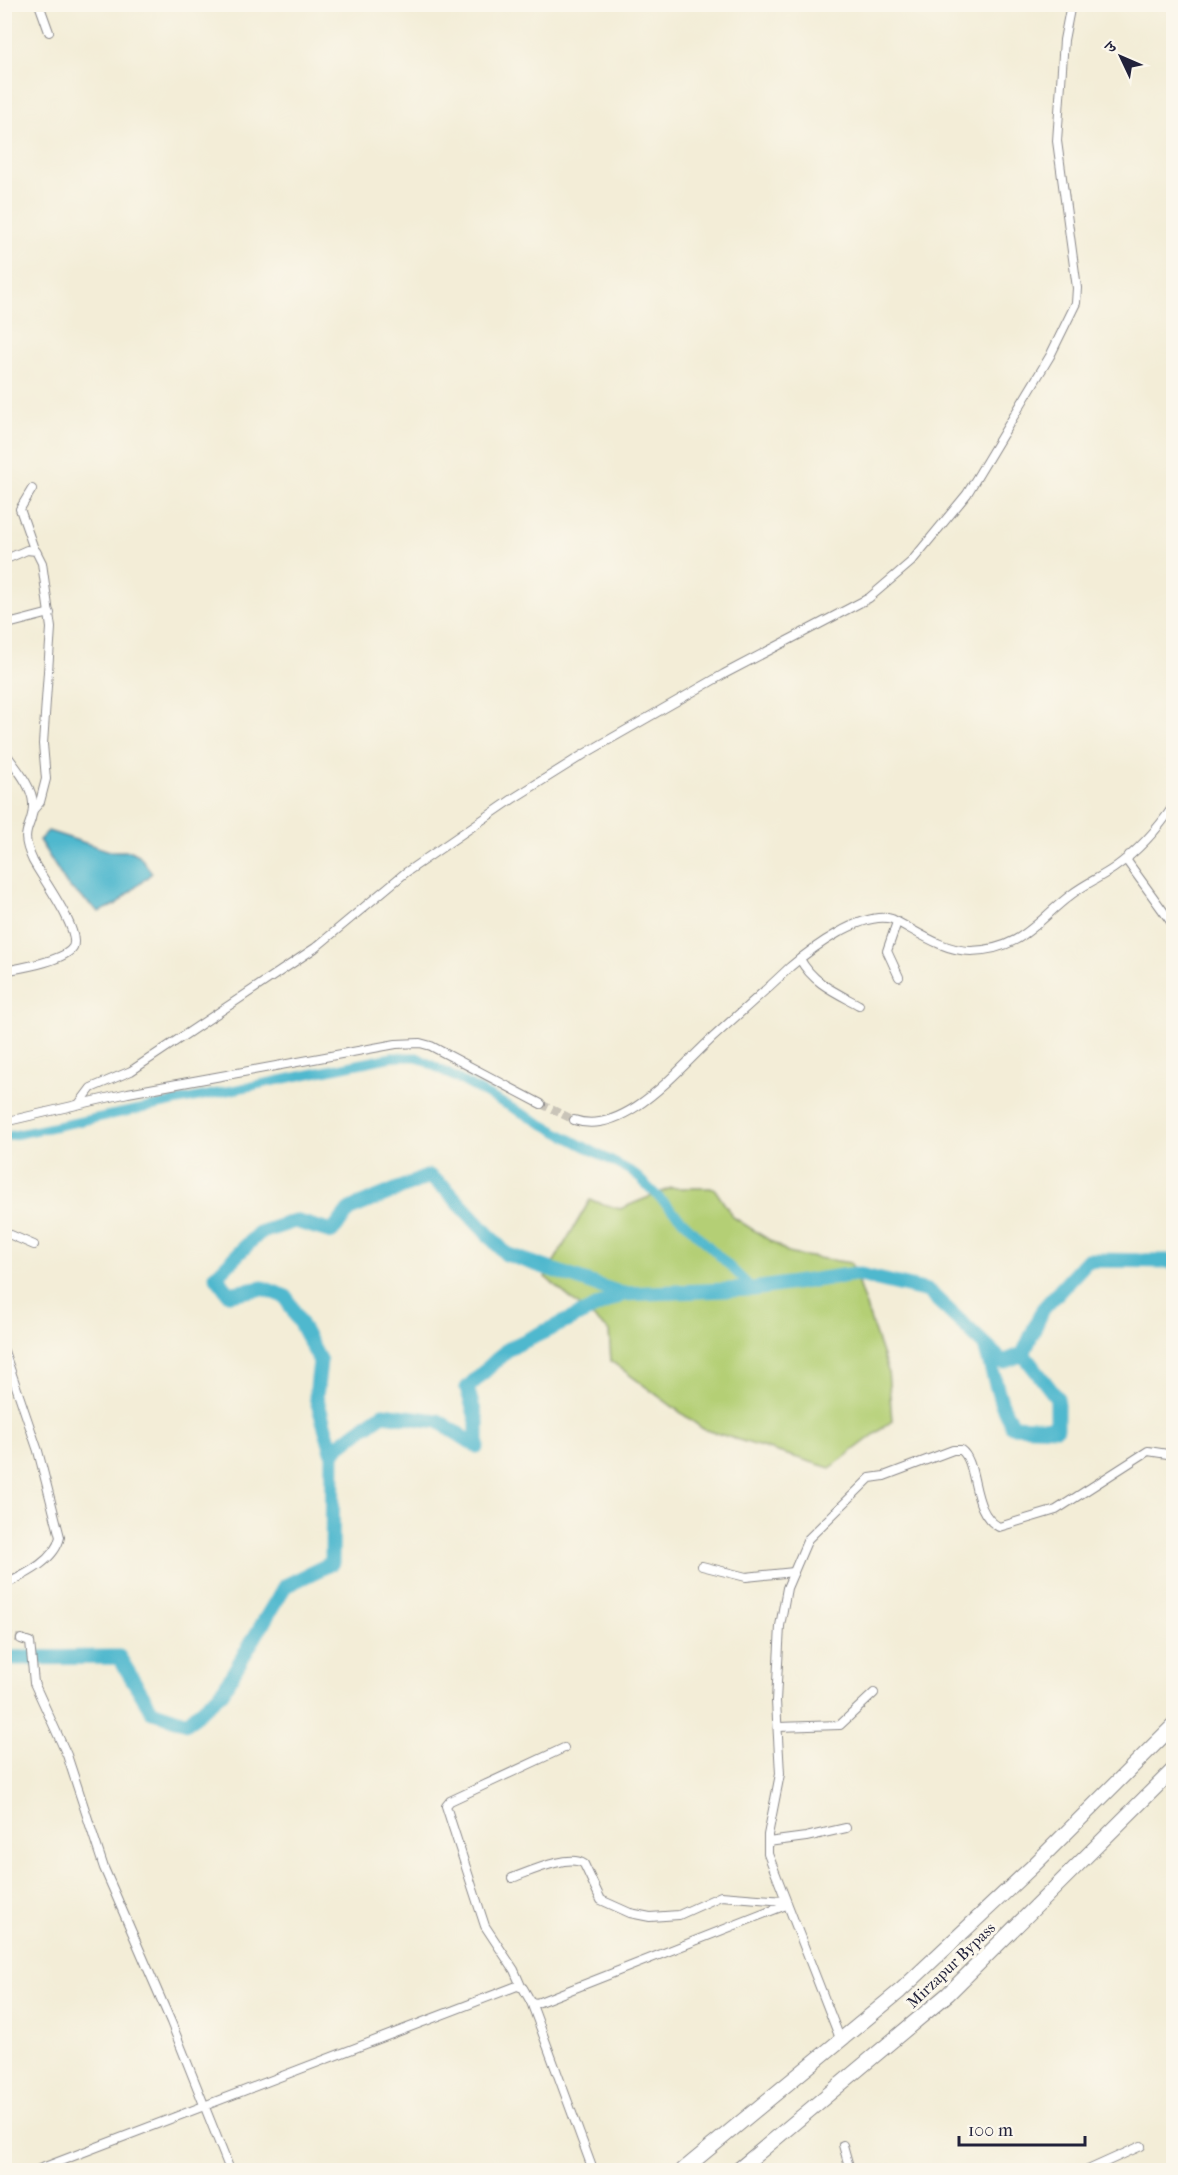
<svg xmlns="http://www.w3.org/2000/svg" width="1178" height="2175" viewBox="0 0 1178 2175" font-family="'IM FELL French Canon','Noto Serif Devanagari',serif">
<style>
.green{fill:#b4cf75;stroke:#6b7858;stroke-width:1.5}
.water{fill:#50b8ce;stroke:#396d84;stroke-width:1.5}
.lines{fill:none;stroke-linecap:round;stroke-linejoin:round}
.canal{stroke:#50b8ce;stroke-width:9}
.river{stroke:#50b8ce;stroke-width:15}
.street-tunnel{stroke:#c9c4b8;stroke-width:8;stroke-dasharray:8 4;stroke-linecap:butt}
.street-casing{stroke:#8a8889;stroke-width:10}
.highway-casing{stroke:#8a8889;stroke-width:16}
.street{stroke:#fff;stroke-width:8}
.highway{stroke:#fff;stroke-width:14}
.labels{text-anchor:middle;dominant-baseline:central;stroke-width:6;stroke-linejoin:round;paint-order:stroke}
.street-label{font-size:16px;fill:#22223b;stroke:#fbf7ec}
</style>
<rect width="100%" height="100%" fill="#fbf7ec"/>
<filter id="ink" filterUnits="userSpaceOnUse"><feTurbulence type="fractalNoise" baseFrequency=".0167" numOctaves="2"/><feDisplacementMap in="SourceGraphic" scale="12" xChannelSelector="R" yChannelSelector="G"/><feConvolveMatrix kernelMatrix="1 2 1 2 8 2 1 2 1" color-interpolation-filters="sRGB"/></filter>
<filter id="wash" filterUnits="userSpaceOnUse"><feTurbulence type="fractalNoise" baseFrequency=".008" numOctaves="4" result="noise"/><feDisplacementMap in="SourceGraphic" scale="24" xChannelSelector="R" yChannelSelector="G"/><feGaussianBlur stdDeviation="1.35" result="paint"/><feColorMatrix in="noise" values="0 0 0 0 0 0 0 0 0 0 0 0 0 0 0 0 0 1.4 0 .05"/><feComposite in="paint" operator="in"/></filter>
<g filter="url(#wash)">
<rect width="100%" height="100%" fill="#f3edd7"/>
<path class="green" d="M671,1188H714L733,1217L791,1254L851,1263L888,1371L892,1421L830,1468L703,1429L611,1361L609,1331L545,1277L590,1200L620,1209Z"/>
<path class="water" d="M48,831L110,851H131L139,855L152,873L115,905L99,912L67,885L39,840Z"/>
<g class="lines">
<path class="canal" d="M4,1137L392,1057H417L634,1173L753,1289"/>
<g class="river">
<path d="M985,1346L1001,1402L1012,1426L1057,1428V1398L1023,1354"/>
<path d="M333,1454L316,1397L320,1361L286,1297L263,1288L229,1294L216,1276L259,1233L295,1221L332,1232L350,1209L429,1176L447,1190L506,1254L623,1294"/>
<path d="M4,1658L119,1657L152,1711L187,1723L222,1692L285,1586L332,1563L333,1454L339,1445L383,1414L438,1421L477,1446V1421L467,1388L508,1349L623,1294L753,1289L856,1274L928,1291L1003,1362L1023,1354L1043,1309L1088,1260L1170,1261L1174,1264"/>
</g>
</g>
</g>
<g filter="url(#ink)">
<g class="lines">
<g class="street-tunnel">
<path d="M541,1104L574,1120"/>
<path d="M4,1635L21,1639"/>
</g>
<defs>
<g id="street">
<path d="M39,4L49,32"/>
<path d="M32,489L20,509L34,549"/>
<path d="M4,560L27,550L36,551L42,563L51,628L43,744L46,779L40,802L33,810"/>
<path d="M4,625L50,613"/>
<path d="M4,751C14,766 32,785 33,803C34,830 17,827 33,861C42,878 81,930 73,947C65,961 20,968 4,971"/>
<path d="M1129,855L1127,861L1174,926"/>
<path d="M897,922L887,951L899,977"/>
<path d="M800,959C813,983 835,992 859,1005"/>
<path d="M79,1104L91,1088L131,1071L315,948L405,873L514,798L586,753L724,674L869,598L911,562L967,494L1050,356L1076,303L1077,288L1057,141L1064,40L1071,4"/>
<path d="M574,1120C623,1137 676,1072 708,1042C735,1017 763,993 790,967C812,948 862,911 892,919C916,931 943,951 971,951C1022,950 1036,921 1072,894C1085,884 1101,877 1114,868C1138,851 1158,829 1174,805"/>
<path d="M4,1122L128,1093L396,1044L420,1043L431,1046L541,1104"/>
<path d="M4,1232L34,1245"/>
<path d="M4,1351L38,1451L60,1537C55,1561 24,1575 4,1585"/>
<path d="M702,1566L746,1577L794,1572"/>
<path d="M21,1639L30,1642L34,1683L67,1755L104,1868L171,2022L230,2170"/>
<path d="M778,1727L840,1725L874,1693"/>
<path d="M768,1842L806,1837L846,1828"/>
<path d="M512,1878C529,1872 569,1853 584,1864L601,1900L630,1913L650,1917L679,1915L721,1896L785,1901"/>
<path d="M521,1986L514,1970L485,1926L446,1806L450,1801L564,1748"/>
<path d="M531,2002L593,2170"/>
<path d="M841,2041L768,1854V1835L780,1774L776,1701L780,1626L787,1588L808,1539L870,1478L884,1476L953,1450H961C979,1463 970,1512 999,1527L1056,1510L1148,1451L1174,1455"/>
<path d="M843,2145L850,2170"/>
<path d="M37,2170L517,1986L523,1988L531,2002L537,2003L786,1905"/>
<path d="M1088,2170L1141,2146"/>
</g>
<g id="highway">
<path d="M683,2170L900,1991L1033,1866L1174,1725"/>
<path d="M738,2170L948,1994L1174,1769"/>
</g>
</defs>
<use href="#street" class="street-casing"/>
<use href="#highway" class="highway-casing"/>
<use href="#street" class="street"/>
<use href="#highway" class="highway"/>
</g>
</g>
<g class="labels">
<g class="street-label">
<text transform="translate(951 1965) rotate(-44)">Mirzapur Bypass</text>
</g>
</g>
<rect width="1178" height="2175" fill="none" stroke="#fbf7ec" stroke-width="24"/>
<g transform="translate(1121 57) rotate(314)" stroke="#fbf7ec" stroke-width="4.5" paint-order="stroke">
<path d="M0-4.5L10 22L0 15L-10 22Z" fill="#22223b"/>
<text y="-9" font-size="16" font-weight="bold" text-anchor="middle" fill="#22223b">उ</text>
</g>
<path d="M959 2136v9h126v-9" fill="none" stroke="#22223b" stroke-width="3"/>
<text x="968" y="2136" font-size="18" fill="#22223b" stroke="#fbf7ec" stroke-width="4.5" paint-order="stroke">100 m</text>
</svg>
